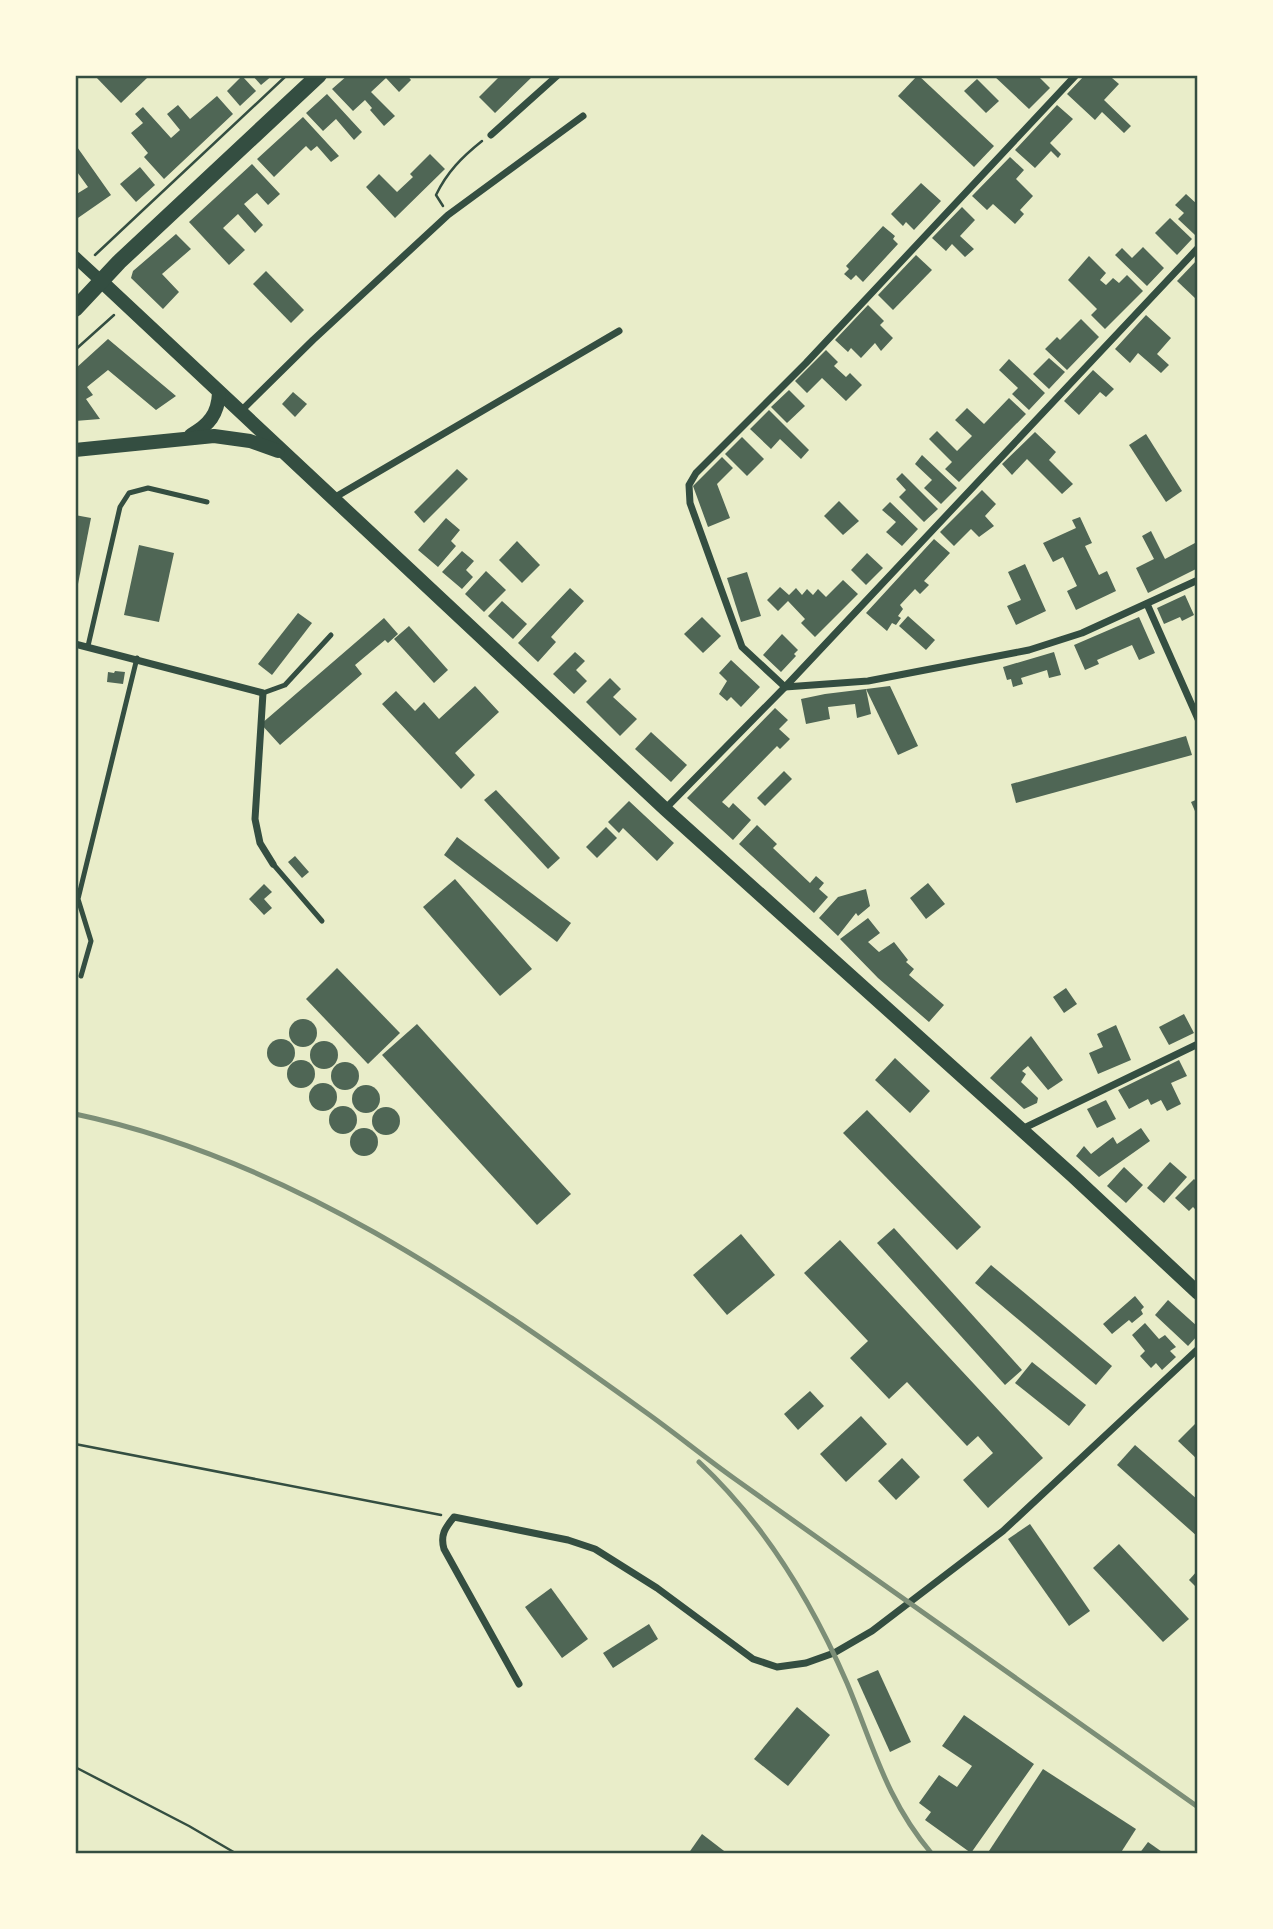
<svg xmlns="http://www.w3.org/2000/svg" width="1273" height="1929" viewBox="0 0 1273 1929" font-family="'Libre Baskerville',serif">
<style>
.building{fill:#4f6655}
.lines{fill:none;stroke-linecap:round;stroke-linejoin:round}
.path{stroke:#344e41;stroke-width:2.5}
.service{stroke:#344e41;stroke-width:5}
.minor{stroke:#344e41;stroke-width:7}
.tertiary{stroke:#344e41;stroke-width:12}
.secondary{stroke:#344e41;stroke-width:14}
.primary{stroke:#344e41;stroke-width:16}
.rail{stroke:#7c8e77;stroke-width:5}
.neatline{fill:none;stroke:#344e41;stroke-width:2.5}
</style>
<rect width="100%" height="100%" fill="#e9edc9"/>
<g class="building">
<path d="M94,75H144L147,78L121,103Z"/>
<path d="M252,75H273L261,85Z"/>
<path d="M348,75H407L411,80L399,92L386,78L371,92L395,116L384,126L370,110L372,108L365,100L353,111L332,89Z"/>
<path d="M496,75H534L495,113L479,97L498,78Z"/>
<path d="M918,75L994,146L974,167L898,96Z"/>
<path d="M993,75H1037L1050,88L1029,109Z"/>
<path d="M1085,75H1115L1112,78L1119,84L1104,100L1131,126L1124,133L1102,112L1095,120L1067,94Z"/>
<path d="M242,76L256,91L240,106L227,91Z"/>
<path d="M977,79L999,101L986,113L964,91Z"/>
<path d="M327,94L362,132L354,140L336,119L323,131L306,113Z"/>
<path d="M217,96L233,114L164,179L144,157L148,153L131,133L143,123L135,114L143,107L171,138L180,130L167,114L178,105L190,119Z"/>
<path d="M1057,105L1073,119L1050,143L1061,154L1058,158L1051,151L1035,168L1015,150Z"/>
<path d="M303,117L339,156L331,162L317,146L311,151L306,146L274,177L257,159Z"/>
<path d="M75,144L111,195L75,220V195L88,187L75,169Z"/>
<path d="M430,154L445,169L395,218L366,187L379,174L397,192L413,177L410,174Z"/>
<path d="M1010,157L1024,170L1016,179L1033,196L1020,210L1024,214L1015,224L993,204L987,210L972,196Z"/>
<path d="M252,164L280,194L268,205L257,193L244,204L263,225L255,233L238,214L223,228L245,250L229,265L189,222Z"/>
<path d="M140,167L155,185L136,202L120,184Z"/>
<path d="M921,183L941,201L914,230L906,222L903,226L891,214Z"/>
<path d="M1186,194L1198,205V232L1195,235L1178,219L1184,213L1175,205Z"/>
<path d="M962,207L975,220L960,236L974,249L965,257L952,244L946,251L932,238Z"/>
<path d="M1170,218L1192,239L1177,255L1155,233Z"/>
<path d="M883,226L895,236L893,239L898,244L863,282L856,275L851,280L844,274L849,269L846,266Z"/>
<path d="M176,234L191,249L162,274L179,292L163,309L131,278L133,271Z"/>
<path d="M1143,247L1164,268L1147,286L1115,255L1122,248L1132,258Z"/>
<path d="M916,255L932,270L893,310L878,295Z"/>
<path d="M1089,256L1106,273L1100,280L1106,285L1113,278L1119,283L1127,275L1143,291L1105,329L1091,315L1097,309L1068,280Z"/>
<path d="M1198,259V297L1196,299L1177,281Z"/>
<path d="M266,271L304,310L291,323L253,284Z"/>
<path d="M868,305L884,321L880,325L893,338L881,351L875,343L861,358L851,348L848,352L835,340Z"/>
<path d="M1146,315L1171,338L1157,354L1169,365L1161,373L1138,353L1130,363L1115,349Z"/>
<path d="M1081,319L1099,337L1067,370L1045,349L1057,337L1060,340Z"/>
<path d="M108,339L176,396L156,410L108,370L87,387L93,395L86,399L100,419L75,421V369Z"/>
<path d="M826,350L838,362L834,366L846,377L850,373L862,385L846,401L822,378L807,393L795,381Z"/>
<path d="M1049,358L1065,372L1049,389L1033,374Z"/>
<path d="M1009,359L1045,393L1029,410L1012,394L1018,388L999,370Z"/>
<path d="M1093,370L1114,389L1106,397L1100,392L1079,415L1064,401Z"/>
<path d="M789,390L805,406L787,423L771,407Z"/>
<path d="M293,392L307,404L295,417L282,404Z"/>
<path d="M1009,398L1026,414L959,482L945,469L952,462L929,439L937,431L957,451L972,436L955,420L967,408L984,424Z"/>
<path d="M769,410L809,450L801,459L780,439L771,449L750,429Z"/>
<path d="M1035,432L1056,452L1049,460L1073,484L1062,494L1027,459L1012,475L1002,464Z"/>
<path d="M1146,434L1182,491L1166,502L1129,445Z"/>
<path d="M742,437L764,459L747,476L725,454Z"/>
<path d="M922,455L957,488L941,504L924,488L932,480L915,464Z"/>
<path d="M722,457L733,468L717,484L730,518L708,527L693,486Z"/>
<path d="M457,469L468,479L424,523L414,512Z"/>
<path d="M902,473L938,509L924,522L899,497L906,490L896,479Z"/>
<path d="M982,490L996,504L985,516L994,526L979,537L971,529L954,546L940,532Z"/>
<path d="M839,501L859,521L843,535L824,516Z"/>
<path d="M890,502L918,529L902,546L886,532L896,522L882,510Z"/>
<path d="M75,515L91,518L78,584L75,583Z"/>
<path d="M1080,517L1092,543L1085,546L1099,575L1107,571L1116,591L1076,610L1067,591L1077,586L1063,557L1053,562L1043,543L1076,528L1072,520Z"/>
<path d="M446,518L460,530L451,541L456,546L438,567L418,550Z"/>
<path d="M1151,531L1165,559L1195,543L1198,548V568L1148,593L1136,568L1154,559L1142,536Z"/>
<path d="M934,539L950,553L924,581L929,585L920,594L915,589L900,605L903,609L898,616L901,618L896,625L892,623L887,631L866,613Z"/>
<path d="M517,541L540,565L522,583L499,560Z"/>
<path d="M139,545L174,553L159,622L124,615Z"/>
<path d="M462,551L474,561L466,570L473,577L462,589L442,572Z"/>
<path d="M867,553L883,568L866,585L851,570Z"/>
<path d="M1025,564L1046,611L1016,625L1007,606L1021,600L1008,572Z"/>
<path d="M486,571L506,590L484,612L465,594Z"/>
<path d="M747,572L761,616L741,622L727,578Z"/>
<path d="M843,580L858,594L815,637L801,623L805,619L788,601L778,611L767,600L780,587L789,595L796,588L802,595L807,589L813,595L818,589L826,597Z"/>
<path d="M570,588L584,601L551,637L556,642L538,662L518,643Z"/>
<path d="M1185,595L1194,615L1182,621L1180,617L1164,624L1157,608Z"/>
<path d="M502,601L527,624L513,639L488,616Z"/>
<path d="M298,613L312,623L272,675L258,664Z"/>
<path d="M908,616L935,640L926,650L899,626Z"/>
<path d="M702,617L721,636L703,653L684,634Z"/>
<path d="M1139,617L1155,653L1139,660L1132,645L1097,660L1099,664L1085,670L1074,645Z"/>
<path d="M384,618L398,634L388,643L385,640L355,665L362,674L280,745L261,724Z"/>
<path d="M409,626L448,670L434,683L394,639Z"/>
<path d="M782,634L798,650L794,654L796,656L781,672L763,655Z"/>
<path d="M575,652L585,661L576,670L587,681L574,694L553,674Z"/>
<path d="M1054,652L1061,675L1049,678L1047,670L1021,678L1023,684L1013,687L1011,679L1007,680L1003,667Z"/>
<path d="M731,660L760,687L741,707L731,697L727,701L719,694L727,681L719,673Z"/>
<path d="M115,671L125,672L123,684L107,682L108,672L114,673Z"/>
<path d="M610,678L621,689L613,697L637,719L620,736L586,702Z"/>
<path d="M475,686L499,712L455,753L475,775L461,789L382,704L396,691L415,711L424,702L439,719Z"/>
<path d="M890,686L918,746L898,755L866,689Z"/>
<path d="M866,689L871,714L857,718L855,704L828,707L830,719L806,724L801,699L825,694Z"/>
<path d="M775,708L788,720L779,729L790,739L780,749L777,746L722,802L729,808L733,803L751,820L733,840L687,798Z"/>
<path d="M651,732L687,765L671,782L635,749Z"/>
<path d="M1186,736L1192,755L1016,803L1011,784Z"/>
<path d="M784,771L792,779L765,806L757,798Z"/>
<path d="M496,790L560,858L548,869L484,800Z"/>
<path d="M1198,799V818L1191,802Z"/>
<path d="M629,801L674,843L657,861L623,828L619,833L608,822Z"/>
<path d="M757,825L777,844L773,848L810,883L816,876L824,883L819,889L828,897L814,913L739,844Z"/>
<path d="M606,827L617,838L597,858L586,847Z"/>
<path d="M457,837L571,923L557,942L444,855Z"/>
<path d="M295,856L309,872L302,878L288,862Z"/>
<path d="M455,879L532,969L500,996L423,907Z"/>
<path d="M928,883L945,904L926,919L910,898Z"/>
<path d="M264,884L272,892L264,899L272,908L264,915L249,899Z"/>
<path d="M866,889L870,906L858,916L856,913L838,936L819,918L838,897Z"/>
<path d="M868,918L880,933L868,942L879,952L894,942L908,960L906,962L914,969L909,975L944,1005L929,1022L878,978L840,939Z"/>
<path d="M337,968L400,1033L368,1064L306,999Z"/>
<path d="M1066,988L1077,1004L1064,1013L1053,997Z"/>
<path d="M1184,1014L1194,1033L1169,1045L1159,1027Z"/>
<circle cx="303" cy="1033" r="14"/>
<path d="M417,1024L571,1194L537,1225L382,1055Z"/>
<path d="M1116,1025L1131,1060L1098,1074L1089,1053L1103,1047L1097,1034Z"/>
<path d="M1031,1036L1063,1080L1048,1090L1028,1066L1022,1071L1026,1074L1021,1082L1038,1098L1037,1103L1024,1109L990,1078Z"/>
<circle cx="281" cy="1053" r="14"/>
<circle cx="324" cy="1055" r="14"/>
<path d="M895,1058L930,1091L910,1113L875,1080Z"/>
<path d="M1179,1060L1187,1076L1171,1083L1181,1104L1167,1111L1161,1100L1151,1105L1148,1099L1129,1109L1118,1090Z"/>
<circle cx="301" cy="1074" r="14"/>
<circle cx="345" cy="1076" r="14"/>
<circle cx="323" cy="1097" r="14"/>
<circle cx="366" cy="1099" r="14"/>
<path d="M1106,1100L1116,1119L1097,1128L1087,1109Z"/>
<circle cx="343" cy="1120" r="14"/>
<circle cx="386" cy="1121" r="14"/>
<path d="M867,1110L981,1227L957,1250L843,1133Z"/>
<path d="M1141,1128L1150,1141L1099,1177L1076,1156L1084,1146L1091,1154L1113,1137L1117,1144Z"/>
<circle cx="364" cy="1142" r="14"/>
<path d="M1170,1162L1187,1177L1164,1203L1147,1188Z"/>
<path d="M1124,1167L1143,1185L1126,1203L1107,1186Z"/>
<path d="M1194,1179L1198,1183V1212L1193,1207L1189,1211L1175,1198Z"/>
<path d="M894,1228L1022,1370L1005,1385L877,1243Z"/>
<path d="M741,1234L775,1275L727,1315L693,1275Z"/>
<path d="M840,1240L1043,1458L988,1508L963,1480L993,1453L978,1436L967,1446L907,1382L889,1399L850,1358L868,1341L804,1273Z"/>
<path d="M991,1265L1112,1366L1096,1385L975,1283Z"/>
<path d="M1135,1296L1144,1307L1141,1310L1143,1314L1132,1323L1129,1320L1112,1334L1103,1324Z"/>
<path d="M1168,1300L1198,1327V1335L1188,1346L1155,1315Z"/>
<path d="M1145,1323L1159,1339L1165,1335L1176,1347L1170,1351L1176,1357L1162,1370L1156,1363L1151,1368L1140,1356L1145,1351L1132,1335Z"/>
<path d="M1032,1362L1086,1405L1069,1426L1015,1383Z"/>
<path d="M810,1391L824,1406L798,1430L784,1414Z"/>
<path d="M861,1416L887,1444L846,1482L820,1454Z"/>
<path d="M1198,1421V1460L1178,1441Z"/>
<path d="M1135,1445L1198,1500V1537L1117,1465Z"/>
<path d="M902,1458L920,1477L896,1500L878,1481Z"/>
<path d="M1030,1524L1090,1611L1069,1626L1008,1539Z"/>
<path d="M1119,1544L1189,1619L1163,1642L1093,1568Z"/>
<path d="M1198,1570V1589L1189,1580Z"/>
<path d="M551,1588L588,1639L562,1658L525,1607Z"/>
<path d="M649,1624L658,1639L613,1668L603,1653Z"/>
<path d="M878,1670L911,1742L890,1752L857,1679Z"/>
<path d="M797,1707L830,1735L788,1786L754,1759Z"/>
<path d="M964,1715L1034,1764L971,1853L925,1820L931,1812L919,1803L939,1775L957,1787L972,1766L942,1746Z"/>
<path d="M1043,1769L1136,1829L1120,1854H987Z"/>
<path d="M702,1834L728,1854H688Z"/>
<path d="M1148,1842L1165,1854H1139Z"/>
</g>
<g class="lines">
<g class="path">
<path d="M443,206L436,195C447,172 462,157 482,141"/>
<path d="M95,255L287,75"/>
<path d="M75,350L114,315"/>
<path d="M75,1444L441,1515"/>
<path d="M75,1767L189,1826L237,1854"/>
</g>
<g class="service">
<path d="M88,646L120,507L129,493L148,488L207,502"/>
<path d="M263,693L285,685L331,635"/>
<path d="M273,864L322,921"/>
<path d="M81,976L91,941L78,899L137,658"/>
</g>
<g class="minor">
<path d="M1076,75L806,363L696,473L689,485L690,503L742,647L785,687L868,681L1029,650L1082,633L1198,580"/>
<path d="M491,135L558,75"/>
<path d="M241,411L313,340L448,215L583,116"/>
<path d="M332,499L619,331"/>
<path d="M1147,604L1198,719"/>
<path d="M75,644L263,693L255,819L260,843L273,864"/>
<path d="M665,809L785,687L1198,248"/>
<path d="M1022,1129L1198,1044"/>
<path d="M519,1684L444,1549C440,1535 445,1528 454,1517L568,1540L595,1549L657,1588L753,1659L777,1667L806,1663L834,1653L872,1631L1003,1531L1198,1349"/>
</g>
<path class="tertiary" d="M75,257L101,281"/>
<g class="secondary">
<path d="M101,281L665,809L1073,1176L1198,1293"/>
<path d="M191,435C209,425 218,414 219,393"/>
<path d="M75,450L214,436L250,441L278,451"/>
</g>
<path class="primary" d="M75,309L119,262L319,75"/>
<g class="rail">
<path d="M75,1114C289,1159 470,1286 644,1411C675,1433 704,1457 735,1479C889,1589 1044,1698 1198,1807"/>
<path d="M699,1462C765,1524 811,1600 847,1683C873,1745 886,1800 932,1854"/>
</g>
</g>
<rect width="1273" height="1929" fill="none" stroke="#fefae0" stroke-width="154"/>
<rect x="77" y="77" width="1119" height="1775" class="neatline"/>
</svg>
